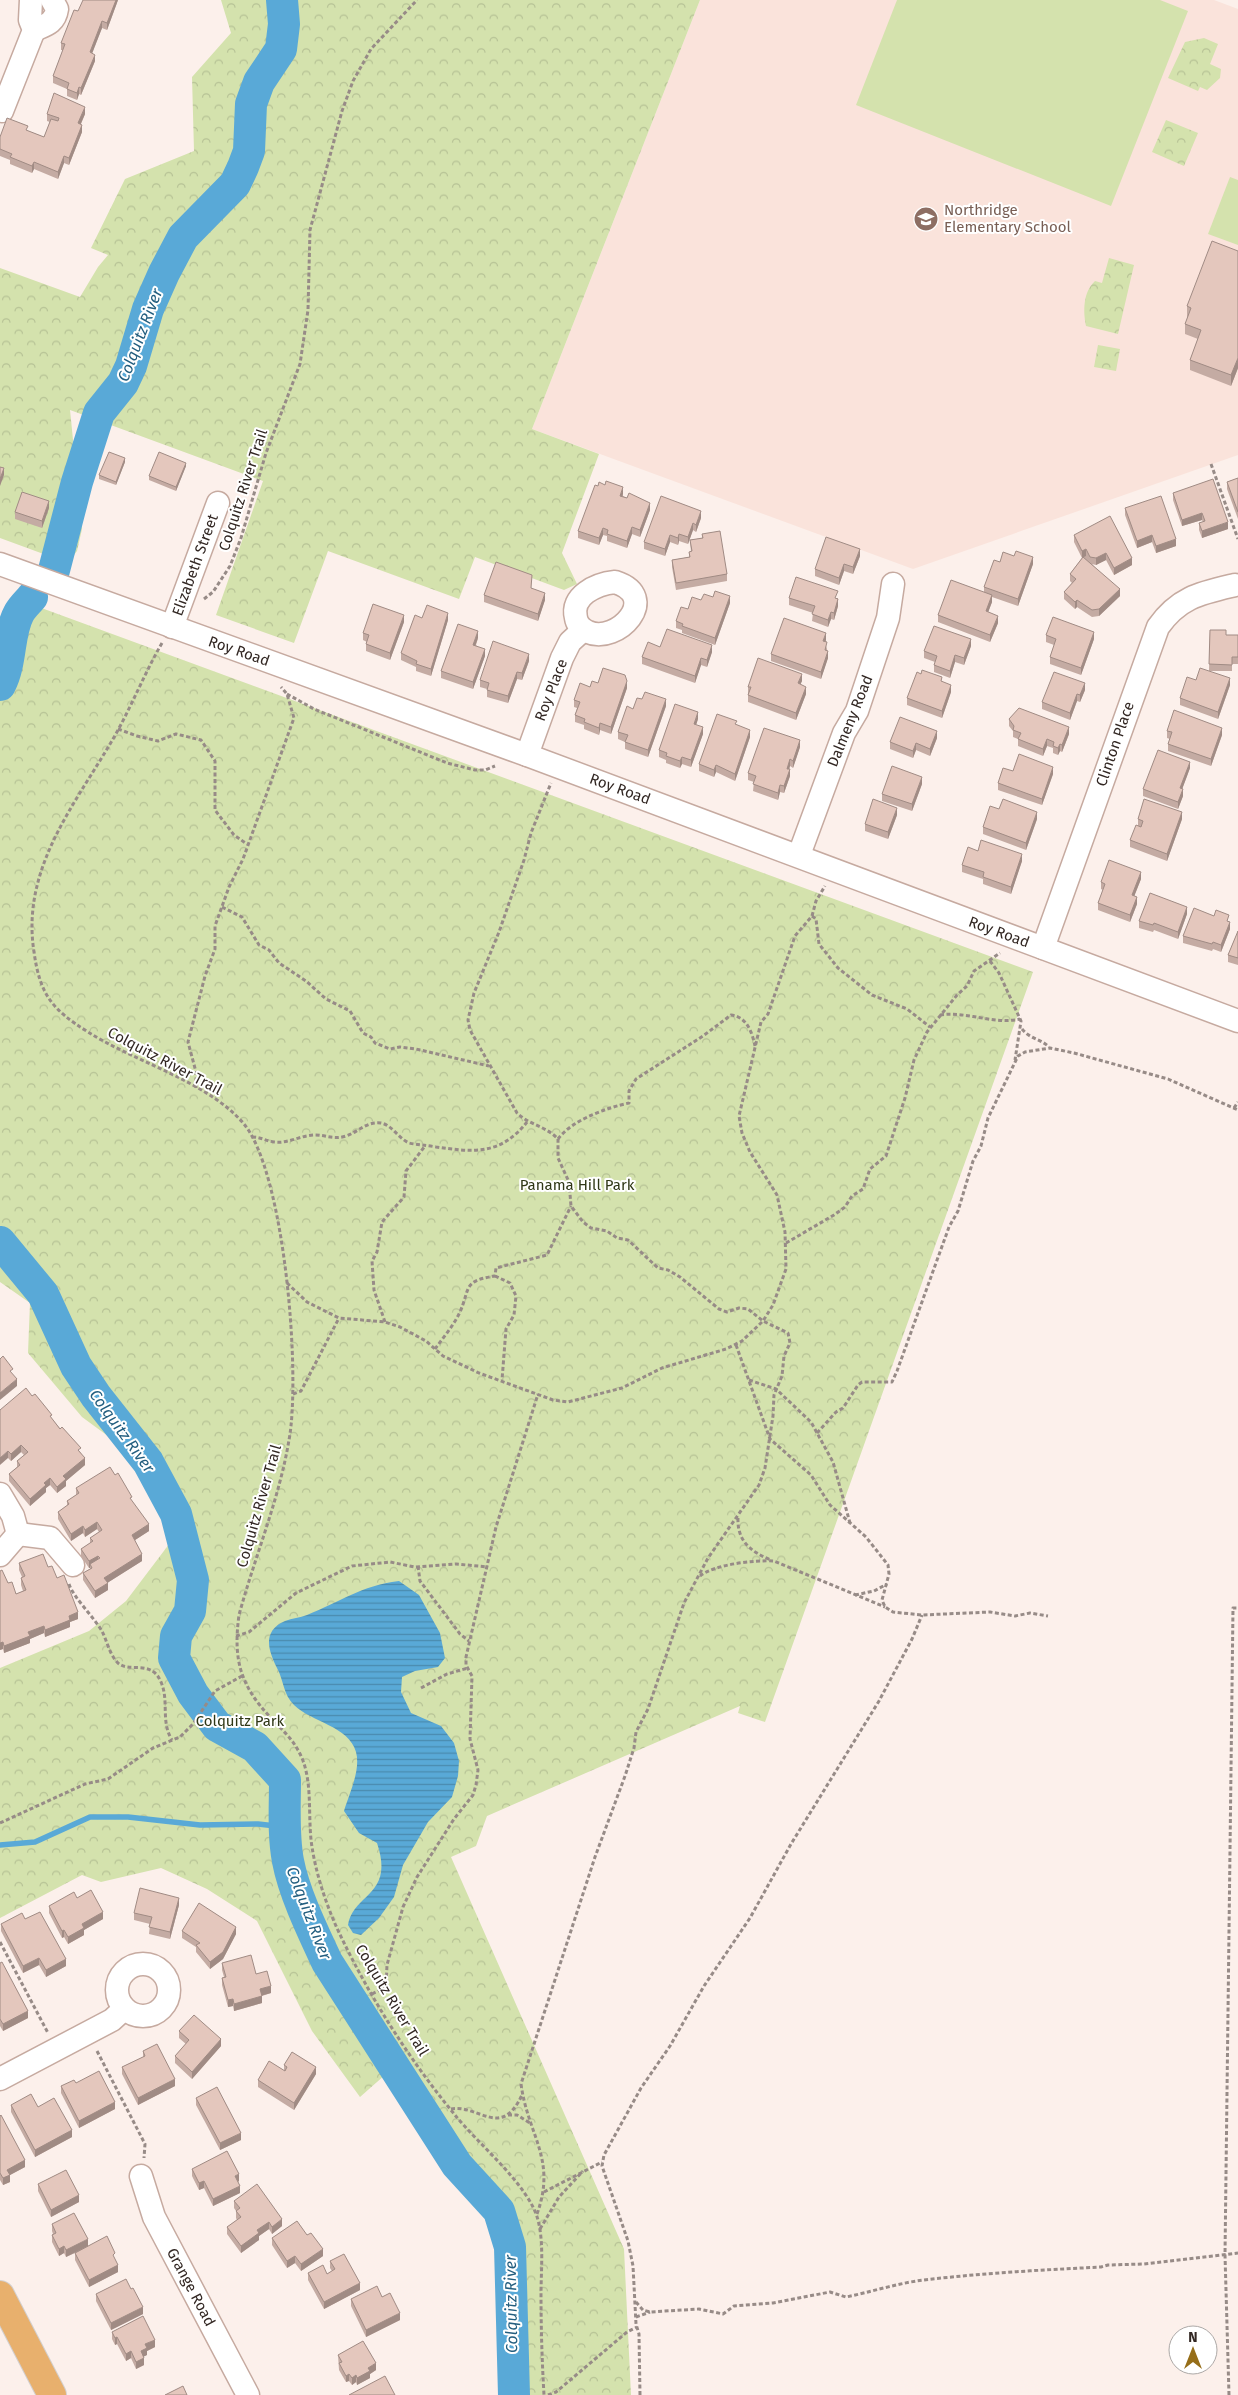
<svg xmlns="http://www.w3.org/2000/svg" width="1238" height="2395" viewBox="0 0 1238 2395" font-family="'Fira Sans',sans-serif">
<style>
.built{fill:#fae3db}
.park{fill:url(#park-crowns)}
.garden{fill:#d4e2ad}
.water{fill:url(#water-rules)}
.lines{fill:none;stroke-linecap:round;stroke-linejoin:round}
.stream{stroke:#59a9d7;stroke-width:5.5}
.river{stroke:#59a9d7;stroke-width:32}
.minor-casing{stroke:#c6aaa0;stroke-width:25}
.major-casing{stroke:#d2cfcf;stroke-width:30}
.path{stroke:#978b87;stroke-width:3;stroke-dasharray:4 2.5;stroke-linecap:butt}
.minor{stroke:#fff;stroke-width:22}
.major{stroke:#e8b06d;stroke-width:28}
.wall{fill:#c4aba3}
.shaded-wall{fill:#a08b84}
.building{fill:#e4c7bd;stroke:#a08b84}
.labels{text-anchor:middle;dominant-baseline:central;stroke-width:4;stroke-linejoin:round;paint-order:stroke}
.education-label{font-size:15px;fill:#785e54;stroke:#fff;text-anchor:start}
.street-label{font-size:15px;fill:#322723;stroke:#fff}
.park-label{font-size:15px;fill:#2f3716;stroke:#fff}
.water-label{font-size:16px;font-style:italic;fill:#235e7f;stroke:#fff}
</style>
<defs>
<pattern id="park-crowns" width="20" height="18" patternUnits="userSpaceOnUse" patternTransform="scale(1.25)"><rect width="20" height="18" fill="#d4e2ad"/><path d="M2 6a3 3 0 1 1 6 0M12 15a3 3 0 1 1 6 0" fill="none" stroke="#b6c295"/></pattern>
<pattern id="water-rules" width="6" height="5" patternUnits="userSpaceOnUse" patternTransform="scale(1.25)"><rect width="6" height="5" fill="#59a9d7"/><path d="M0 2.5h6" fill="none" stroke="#4a8aae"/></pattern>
</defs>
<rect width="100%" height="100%" fill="#fcf0eb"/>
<path class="built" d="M700,0H1214L1238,9V455L913,569L532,429Z"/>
<g class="park">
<path d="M221,0H700L532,429L599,454L562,553L577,584L564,590L475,557L459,599L328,551L294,643L216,615L263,481L70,410L82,529L77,551L68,563L0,538V268L80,297L98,267L108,255L91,248L125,179L194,151L192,77L231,33Z"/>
<path d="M1204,38L1218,44L1210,64L1221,69L1220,78L1207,90L1200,87L1198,91L1168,78L1185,42Z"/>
<path d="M1166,120L1198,133L1184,166L1152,152Z"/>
<path d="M1109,258L1134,265L1118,334L1086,326C1083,311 1083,292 1095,281L1102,283Z"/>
<path d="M1098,345L1120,349L1116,371L1094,367Z"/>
<path d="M36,606L1033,972L765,1722L738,1713L740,1706L487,1816L476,1846L451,1857L624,2249L631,2395H516L509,2361L513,2302L510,2275L514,2239L512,2226L496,2197L459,2158L452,2148L433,2130L394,2067L360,2097L312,2031L257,1921L207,1889L161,1868L101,1882L82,1875L0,1918V1668L89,1631L126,1601L179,1531L131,1453L82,1417L28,1353L30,1303L0,1282V646C5,624 18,618 36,606Z"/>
</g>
<g class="garden">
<path d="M897,0H1160L1188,11L1111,206L856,105Z"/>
<path d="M1230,177L1238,180V245L1208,234Z"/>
</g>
<path class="water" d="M399,1581L419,1595L440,1633L445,1658L438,1667L415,1671L402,1677L401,1692L411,1713L441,1726L454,1743L459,1761L458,1776L452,1797L428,1822L403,1865L394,1897L379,1918L361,1935L353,1933L348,1925C353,1893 395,1896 377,1843L359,1833L344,1811C349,1794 361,1770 356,1752C349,1726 311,1722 294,1705C283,1694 284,1681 277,1668C268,1650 262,1631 285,1621C292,1618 300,1618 307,1615C342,1601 360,1586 399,1581Z"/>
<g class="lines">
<path class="stream" d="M0,1845L35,1842L90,1817H128L200,1825L258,1824L285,1827"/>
<g class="river">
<path d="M53,574L77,482L99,413L123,383L131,366L148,309L164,273L183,237L235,184L243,167L249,151L251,104L259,82L281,49L284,24L282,0"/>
<path d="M0,685C12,662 8,633 19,613C22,607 28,602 32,597"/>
<path d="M0,1242L43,1294L76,1366L96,1396L148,1462L176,1514L193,1580L190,1611L176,1636L174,1658L193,1694L217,1726L255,1747L285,1780C285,1807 283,1835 288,1861C294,1893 313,1932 327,1962L457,2165L499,2211L510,2247L514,2395"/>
</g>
<defs>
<g id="minor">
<path d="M34,30C46,25 55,23 57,9L52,0"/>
<path d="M0,110L2,111L34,30L30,20L31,0"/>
<path d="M0,564L527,755L1238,1021"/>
<path d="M615,582C662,597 617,645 588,632C582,629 577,625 576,618C570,596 596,584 615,582Z"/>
<path d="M172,627L218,503"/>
<path d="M527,755L562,658L570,642L583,630"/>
<path d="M799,855L844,733L857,711L888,618L893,584"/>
<path d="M1043,948L1158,627C1179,597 1201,593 1235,585"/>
<path d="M0,1494L13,1516L18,1534"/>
<path d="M18,1534L50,1538L73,1565"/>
<path d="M0,1555L18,1534"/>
<circle cx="143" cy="1990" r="26"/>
<path d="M0,2079L112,2020L124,2009"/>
<path d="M141,2176L154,2217L248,2395"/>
</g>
<path id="major" d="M0,2295L52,2395"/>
</defs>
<use href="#minor" class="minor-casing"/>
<use href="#major" class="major-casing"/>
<g class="path">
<path d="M1211,464L1238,539"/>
<path d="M204,599L213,592L230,566L241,538L266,453L300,364L308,310L310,230L342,111L353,81L371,49L417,0"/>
<path d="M162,643C144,674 131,708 113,739C74,806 21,869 34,952C40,994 51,1009 88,1032C133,1061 209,1082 244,1124C285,1174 301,1376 289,1440C279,1500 255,1556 239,1615C233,1660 240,1685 271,1718C281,1729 292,1738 299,1752C314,1779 307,1816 312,1847C316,1873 325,1901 336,1926C367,1993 408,2058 455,2115C478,2144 529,2185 538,2220C544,2243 541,2271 541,2294C541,2328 542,2361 544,2395"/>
<path d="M287,694L314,709L447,763L475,770H485L495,766"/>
<path d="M118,729L137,736L158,741L176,734L201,740L215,761V810L234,835L247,844"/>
<path d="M222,907L242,917L259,945L269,950L279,963L306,981L326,999L350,1011L363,1033L371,1037L375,1043L390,1049L400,1047L416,1049L489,1066"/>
<path d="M812,916L816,919L819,944L838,968L872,995L907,1009L930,1027"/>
<path d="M990,961L999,973L1021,1021L1015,1060"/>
<path d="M940,1015C967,1011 994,1025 1020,1019"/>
<path d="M1022,1029C1030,1039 1041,1039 1049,1047"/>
<path d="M196,1088V1072L188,1042L205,976L215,949V926L229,887L243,859L294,718L287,694L281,687"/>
<path d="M1234,1108L1238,1102"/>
<path d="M252,1137C261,1137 266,1141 274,1142C288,1144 301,1135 315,1135C326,1135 334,1140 346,1136C358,1132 367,1121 381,1123C392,1125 398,1138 409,1143C418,1145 426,1145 436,1147C473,1152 500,1156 527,1122"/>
<path d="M558,1139C572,1120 606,1108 629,1103V1091L636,1079L703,1036L731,1015C747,1017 752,1032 755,1046"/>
<path d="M786,1243L834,1215L845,1207L852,1196L863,1189L870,1169L886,1156L905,1098L914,1060L927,1032L957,995L967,986L974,971L1000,953"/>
<path d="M495,1276L510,1283L516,1296L514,1315L506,1329L502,1380"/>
<path d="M287,1283L307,1302L339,1318L385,1322L400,1327L426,1341L443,1356L479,1373L553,1400L568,1402L622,1388L662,1368L726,1349L742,1341L763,1321L773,1305L786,1269L785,1232L777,1195L750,1152L742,1133L739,1116L761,1022L768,1014L795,936L812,916L816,901L825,886"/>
<path d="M385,1322L374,1290L372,1261L377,1252L382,1222L404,1197L406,1171L425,1146"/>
<path d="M736,1345L770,1439L811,1475L830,1505L866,1537L888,1565L889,1574L882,1600L885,1607L893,1612L922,1615L990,1612L1015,1616L1030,1613L1048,1616"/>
<path d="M435,1349C443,1338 453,1326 459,1314C471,1289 461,1281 495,1276L496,1268L547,1255L571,1206"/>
<path d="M749,1380L776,1389L811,1422L833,1462L850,1523"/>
<path d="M293,1394L301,1391L339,1318"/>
<path d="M817,1433L836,1412L843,1408L858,1385L862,1382H892L897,1371L949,1227L958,1211L973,1161L981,1146L988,1118L1018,1056L1025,1052L1050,1048L1074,1053L1168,1079L1238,1110"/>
<path d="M738,1518C737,1541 751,1552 771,1560"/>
<path d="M418,1566L420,1581L460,1634L469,1641"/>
<path d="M700,1576C715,1564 755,1560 774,1561L885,1607"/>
<path d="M69,1584C73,1597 93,1616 102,1631C107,1641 109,1653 117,1662C128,1674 150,1659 160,1680C170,1699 160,1721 172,1740"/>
<path d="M855,1595L874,1591L887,1584"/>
<path d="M236,1636L249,1632L296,1593L352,1566L390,1562L415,1567L456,1564L488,1567"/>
<path d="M421,1688L447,1674L468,1668"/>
<path d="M0,1823L85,1784L108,1779L153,1748L180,1737L193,1724L215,1691L242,1676"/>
<path d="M0,1942L48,2033"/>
<path d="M372,1994L386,1987L387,1965L403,1907L417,1877L454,1819L473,1795L476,1785L478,1770L470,1739L472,1676L466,1665V1657L496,1527L538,1394"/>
<path d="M97,2051L145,2144L144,2158"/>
<path d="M451,2109C479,2104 501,2140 522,2095"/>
<path d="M508,2115H517L530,2123"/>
<path d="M544,2192L602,2162"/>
<path d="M537,2214C557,2159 528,2136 521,2084L595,1857L625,1776L634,1748L636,1732L648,1709L684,1603L708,1558L759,1485L765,1468L773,1416L774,1395L782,1376L784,1356L790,1343L788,1333L763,1321L748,1309L739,1308L727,1312L719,1309L680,1277L668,1270L658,1268L628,1240L617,1238L607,1231L591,1228L583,1222L571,1206L569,1182L558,1158V1139C546,1126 529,1125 517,1113L470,1030L468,1020L474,993L499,932L524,860L531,833L551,783"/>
<path d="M540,2229L559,2197L583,2171"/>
<path d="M636,2302L643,2310L650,2312L699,2309L723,2314L734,2306L773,2303L830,2292L846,2297C871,2292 898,2283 924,2280C983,2273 1042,2270 1101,2267L1108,2265L1144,2264L1238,2253"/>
<path d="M636,2317L650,2312"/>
<path d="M548,2395L556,2392L627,2332L637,2327"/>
<path d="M640,2395L639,2334L636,2324L633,2266L628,2241L602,2166L604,2155L641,2088L670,2046L704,1986L750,1918L791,1844L879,1701L912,1639L922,1615"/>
<path d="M1229,2395L1225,2255L1233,1608H1238"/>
</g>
<use href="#minor" class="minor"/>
<use href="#major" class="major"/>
</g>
<g class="wall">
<path d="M118,0L107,30L102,28L92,53L95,61L81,95L79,94L77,100L67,96V89L53,83V76L63,50H61V43L78,11Z"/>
<path d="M47,114H85L81,124L82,132L69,165L64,163L58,179L34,169L32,173L10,164V160L0,156V137L28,131L44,137L50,122L47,121Z"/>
<path d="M1238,251V368L1231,386L1190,370V360L1198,339L1185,334V324L1188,317H1187V306Z"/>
<path d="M125,462L116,485L99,479V475Z"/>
<path d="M186,466L176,491L149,480V476Z"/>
<path d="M1238,478V519L1227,489V482Z"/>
<path d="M1173,493L1228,529L1202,538L1199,530V523L1203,522L1202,520L1182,526L1173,500Z"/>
<path d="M623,494V496L650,510L640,537L632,534L627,548L607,541V536L603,535L599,545L578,538V531Z"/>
<path d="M49,508L42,528L15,519V512Z"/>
<path d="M1125,508L1176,546L1156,553L1152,542L1137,548L1125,515Z"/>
<path d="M701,518L696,532L693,530L688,544L679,541L678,545L670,542L665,556L644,549V542Z"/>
<path d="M702,534L727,574V581L676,590L672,567V560L689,557V552H691L690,540L702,538Z"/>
<path d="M1074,535L1132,565L1114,575L1106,560L1096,565L1092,564L1120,596L1099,616L1092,617L1077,607L1075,609L1064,599V592L1072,583L1070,581V574L1082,558L1074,542Z"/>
<path d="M860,556L853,574L844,571L839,585L815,576V569Z"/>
<path d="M1000,562L1033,564L1018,606L992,597V602L988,612L998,623L990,642L938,622V615L984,592V587Z"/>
<path d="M532,588L545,600L538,621L484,602V595Z"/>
<path d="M789,598H838V606L834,620L831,619L828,627L812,621L813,613L789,605Z"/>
<path d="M730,603L715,645L682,633V630L676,628V621L688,609Z"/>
<path d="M422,618L448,620L431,676L416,671V667L401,660V653Z"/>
<path d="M404,622L390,660L366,651V644L367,642L363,640V633Z"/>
<path d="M1210,630L1226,635H1238V664H1232V671H1209Z"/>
<path d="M1046,635L1094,639L1081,675L1050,664V657L1054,645L1046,642Z"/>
<path d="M478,638L476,645L485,656L473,689L441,678V671Z"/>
<path d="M826,640L825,642L827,649L828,658L821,679L771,661V654Z"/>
<path d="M971,646L964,665L955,662L950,678L934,672V665L935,662L924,658V651Z"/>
<path d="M660,647L712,652L707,667L701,665L695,683L642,664V657Z"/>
<path d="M529,661L522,680L517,679L508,703L487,697V689L480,687V680Z"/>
<path d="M1196,680L1230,685L1218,719L1180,705V698Z"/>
<path d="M802,681L800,684L806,694L796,720L748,702V687Z"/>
<path d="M942,681L951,692L942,718L907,705V698Z"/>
<path d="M598,683L627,688L611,734L600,730L599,735L584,729V725L575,722V715L577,708L574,707V700L590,687Z"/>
<path d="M1085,690L1080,702L1077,701L1070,720L1042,709V702Z"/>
<path d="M666,706L648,757L625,749V742L618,739V732L633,709Z"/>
<path d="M698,719L696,725L703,734L691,767L682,764L680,768L666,763V760L659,757V750Z"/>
<path d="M1009,719L1069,734L1062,752L1060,751L1058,755L1053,753V748L1047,746L1043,756L1018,746V739L1013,737V731L1009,726Z"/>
<path d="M737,725L750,737L735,781L716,772L714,777L699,771V764Z"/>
<path d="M1167,731L1222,735L1211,766L1168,751V744L1170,739L1167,738Z"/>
<path d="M937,738L930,756L916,750L913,758L890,749V742Z"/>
<path d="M800,747L793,768L790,766L789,769L790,776L784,793L780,792L778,800L753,791L754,782L748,780V773Z"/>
<path d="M1190,768L1182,789L1183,796L1178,809L1143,796V789Z"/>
<path d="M1013,771L1053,774L1042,805L998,790V783Z"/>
<path d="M922,784L912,811L882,801V794Z"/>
<path d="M999,809L1037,819L1026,850L983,834V827Z"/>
<path d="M897,815L888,839L865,831V824Z"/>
<path d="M1138,819H1182L1167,861L1130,847V840L1138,825Z"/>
<path d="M1022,861L1011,894L983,884V879L962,872V865Z"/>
<path d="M1141,879L1134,896L1137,904L1130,922L1098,910V903L1103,890L1101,889V882Z"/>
<path d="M1187,914L1178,939L1154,930L1153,932L1139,928V921Z"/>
<path d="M1229,921L1230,929L1221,952L1213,949L1212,951L1183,943V936Z"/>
<path d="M1238,931V965L1228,962V955Z"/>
<path d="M0,1410L52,1419L81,1453L85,1465L66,1481V1486L57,1493L50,1485L46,1488V1492L30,1506L9,1481V1474L17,1467V1461L24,1455L21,1452L11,1461L8,1458Z"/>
<path d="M76,1488L132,1502L149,1531L135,1540L142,1561L107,1583L108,1590L95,1598L83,1580V1573L90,1569V1568H89L81,1556V1549L90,1543V1538L99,1532L97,1529L85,1537L83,1533L71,1541L58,1519V1512L67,1506V1501L76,1495Z"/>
<path d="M19,1563L48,1567L57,1578L78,1619L70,1622V1627L45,1637L44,1633L30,1639V1643L4,1653L3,1649L0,1650V1571L8,1583L16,1594L23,1591L21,1585V1578L22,1577L19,1570Z"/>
<path d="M77,1898L103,1919L84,1930V1935L68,1944L64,1937L62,1938L49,1913V1906Z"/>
<path d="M179,1905L170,1939L149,1934L150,1924L134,1920V1913Z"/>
<path d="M25,1919L66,1966L46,1977L39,1965L23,1973L1,1931V1924Z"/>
<path d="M182,1931L236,1934L223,1959L210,1969L196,1952V1947L182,1938Z"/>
<path d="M0,1963L28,2018L3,2031L0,2026Z"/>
<path d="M222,1963L256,1974L271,1993L262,1996V2003L234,2011L233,2006L228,2007L222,1985V1978L224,1977L222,1970Z"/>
<path d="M179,2031L221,2046L192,2079L175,2063V2056L186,2044L179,2038Z"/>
<path d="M143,2051L175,2086L138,2105L122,2074V2067L143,2057Z"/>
<path d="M284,2065L316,2074L294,2110L258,2087V2080L284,2070Z"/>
<path d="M76,2083L115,2109L79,2128L61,2093V2086Z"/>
<path d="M196,2098L241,2140L220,2150L196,2105Z"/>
<path d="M11,2105L38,2107L72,2137L35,2157L11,2112Z"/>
<path d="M0,2116L25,2167L10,2175V2182L3,2185L0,2180Z"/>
<path d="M192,2169L239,2181L238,2182L240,2193L213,2206L204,2188L199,2190L192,2176Z"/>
<path d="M38,2184L79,2202L51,2217L38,2191Z"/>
<path d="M234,2201L282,2226L272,2234L269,2229L259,2236V2240L241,2253L227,2234V2227L237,2220L236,2218V2211L234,2208Z"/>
<path d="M52,2224L88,2246L115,2260L118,2272L89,2287L75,2260V2253L66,2257L64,2253L59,2256L52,2242V2235L53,2234L52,2231Z"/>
<path d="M272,2238L323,2256L301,2271L295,2263L287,2268L272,2245Z"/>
<path d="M330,2261L360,2290L324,2309L308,2280V2273L327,2274L332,2271L330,2268Z"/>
<path d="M96,2294L143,2314L111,2330L96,2301Z"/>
<path d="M382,2297L400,2320L366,2337L351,2306V2299Z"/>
<path d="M112,2332L155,2347L147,2351V2355L143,2356L144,2365L136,2369L131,2358L126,2361L117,2344L115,2345L112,2339Z"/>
<path d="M338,2355L376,2370L370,2374V2378L357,2385L356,2382L352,2385L349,2381L346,2382L339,2370Z"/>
</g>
<g class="shaded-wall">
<path d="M116,0H118L107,30V23Z"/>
<path d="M102,21V28L90,59V52Z"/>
<path d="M95,55V61L81,95V88Z"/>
<path d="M79,87V94L77,100V93Z"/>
<path d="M85,107V114L78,130V123Z"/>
<path d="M82,125V132L69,165V158Z"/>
<path d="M64,156V163L58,179V172Z"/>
<path d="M34,162V169L32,173V166Z"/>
<path d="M1238,358V368L1231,386V375Z"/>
<path d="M125,458V462L116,485V482Z"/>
<path d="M186,463V466L176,491V487Z"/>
<path d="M4,468V475L0,486V479Z"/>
<path d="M623,487V494L620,503V496Z"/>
<path d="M49,501V508L42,528V521Z"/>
<path d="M650,503V510L640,537V530Z"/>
<path d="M701,511V518L696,532V525Z"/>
<path d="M1202,513V520L1182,526V520Z"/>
<path d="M1228,522V529L1202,538V531Z"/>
<path d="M693,523V530L688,544V537Z"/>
<path d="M632,527V534L627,548V541Z"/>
<path d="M603,528V535L599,545V538Z"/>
<path d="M679,534V541L678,545V538Z"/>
<path d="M670,535V542L665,556V549Z"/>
<path d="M1152,535V542L1137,548V541Z"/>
<path d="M1176,539V546L1156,553V546Z"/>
<path d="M860,549V556L853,574V567Z"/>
<path d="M1086,549V556L1082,558V551Z"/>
<path d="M1106,553V560L1096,565V558Z"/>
<path d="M1033,557V564L1018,606V599Z"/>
<path d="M1132,558V565L1114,575V568Z"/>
<path d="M844,564V571L839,585V578Z"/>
<path d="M1120,589V596L1099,616V609Z"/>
<path d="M545,593V600L538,621V614Z"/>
<path d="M992,595V602L986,618V611Z"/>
<path d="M730,596V603L715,645V638Z"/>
<path d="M838,599V606L834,620V613Z"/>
<path d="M1077,600V607L1075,609V602Z"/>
<path d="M831,612V619L828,627V620Z"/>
<path d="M448,613V620L431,676V669Z"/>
<path d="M404,615V622L390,660V653Z"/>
<path d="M998,616V623L990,642V635Z"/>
<path d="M478,631V638L473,652V645Z"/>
<path d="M1094,632V639L1081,675V668Z"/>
<path d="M826,633V640L823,648V641Z"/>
<path d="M971,639V646L964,665V658Z"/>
<path d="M712,645V652L707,667V660Z"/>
<path d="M485,649V656L473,689V682Z"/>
<path d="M828,651V658L821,679V672Z"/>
<path d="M529,654V661L522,680V673Z"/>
<path d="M955,655V662L950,678V671Z"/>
<path d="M701,658V665L695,683V676Z"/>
<path d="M517,672V679L508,703V696Z"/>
<path d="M802,674V681L798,690V683Z"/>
<path d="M1230,678V685L1218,719V712Z"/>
<path d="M627,681V688L611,734V727Z"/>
<path d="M1085,683V690L1080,702V695Z"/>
<path d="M951,685V692L942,718V711Z"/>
<path d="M806,687V694L796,720V713Z"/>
<path d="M1077,694V701L1070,720V713Z"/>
<path d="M666,699V706L648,757V750Z"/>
<path d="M698,712V719L694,731V724Z"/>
<path d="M600,723V730L599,735V728Z"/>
<path d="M703,727V734L691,767V760Z"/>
<path d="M1069,727V734L1062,752V745Z"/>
<path d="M1222,728V735L1211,766V759Z"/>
<path d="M750,730V737L735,781V774Z"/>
<path d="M937,731V738L930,756V749Z"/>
<path d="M1047,739V746L1043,756V749Z"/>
<path d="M800,740V747L793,768V761Z"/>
<path d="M916,743V750L913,758V751Z"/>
<path d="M1060,744V751L1058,755V748Z"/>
<path d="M682,757V764L680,768V761Z"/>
<path d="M790,759V766L787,776V769Z"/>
<path d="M1190,762V768L1180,795V788Z"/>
<path d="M716,765V772L714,777V770Z"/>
<path d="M1053,767V774L1042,805V799Z"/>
<path d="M790,769V776L784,793V786Z"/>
<path d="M922,777V784L912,811V804Z"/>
<path d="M780,785V792L778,800V793Z"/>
<path d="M1183,789V796L1178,809V802Z"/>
<path d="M897,808V815L888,839V832Z"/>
<path d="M1037,812V819L1026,850V843Z"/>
<path d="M1182,812V819L1167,861V854Z"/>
<path d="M1022,854V861L1011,894V887Z"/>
<path d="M1141,872V879L1132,902V895Z"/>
<path d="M1137,897V904L1130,922V915Z"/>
<path d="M1187,907V914L1178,939V932Z"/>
<path d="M1230,922V929L1221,952V945Z"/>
<path d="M17,1379V1386L0,1400V1393Z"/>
<path d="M21,1445V1452L11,1461V1454Z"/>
<path d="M8,1451V1458L0,1465V1458Z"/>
<path d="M85,1458V1465L66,1481V1486L57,1493V1487L63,1476Z"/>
<path d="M50,1478V1485L46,1488V1492L30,1506V1499L44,1483Z"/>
<path d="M97,1522V1529L85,1537V1530Z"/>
<path d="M149,1524V1531L132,1542V1535Z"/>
<path d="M83,1526V1533L71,1541V1534Z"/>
<path d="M142,1554V1561L104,1585V1578Z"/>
<path d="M98,1556V1563L90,1564V1568H89V1561Z"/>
<path d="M108,1583V1590L95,1598V1591Z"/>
<path d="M78,1612V1619L70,1622V1627L45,1637V1630L69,1616Z"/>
<path d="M44,1626V1633L30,1639V1643L4,1653V1646L28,1632Z"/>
<path d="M3,1642V1649L0,1650V1643Z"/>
<path d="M179,1898V1905L170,1939V1932Z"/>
<path d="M103,1912V1919L84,1930V1935L68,1944V1937L82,1924Z"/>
<path d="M236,1927V1934L223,1959L210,1969V1962Z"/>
<path d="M64,1930V1937L62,1938V1931Z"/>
<path d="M39,1958V1965L23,1973V1966Z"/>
<path d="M66,1959V1966L46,1977V1970Z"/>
<path d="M271,1986V1993L260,1996V1989Z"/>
<path d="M262,1996V2003L234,2011V2004Z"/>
<path d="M233,1999V2006L228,2007V2000Z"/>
<path d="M28,2011V2018L3,2031V2024Z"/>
<path d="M221,2039V2046L192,2079V2072Z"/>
<path d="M316,2067V2074L294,2110V2103Z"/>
<path d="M175,2079V2086L138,2105V2098Z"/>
<path d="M115,2102V2109L79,2128V2121Z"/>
<path d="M72,2130V2137L35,2157V2150Z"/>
<path d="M241,2133V2140L220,2150V2143Z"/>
<path d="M25,2160V2167L10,2175V2182L3,2185V2178L7,2170Z"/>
<path d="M239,2174V2181L235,2183V2176Z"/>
<path d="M204,2181V2188L199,2190V2183Z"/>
<path d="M240,2186V2193L213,2206V2199Z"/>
<path d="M79,2195V2202L51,2217V2210Z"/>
<path d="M282,2219V2226L272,2234V2227Z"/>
<path d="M269,2222V2229L259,2236V2240L241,2253V2246L257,2230Z"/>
<path d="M88,2239V2246L66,2257V2250Z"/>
<path d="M64,2246V2253L59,2256V2249Z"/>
<path d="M323,2249V2256L301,2271V2264Z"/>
<path d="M295,2256V2263L287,2268V2261Z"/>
<path d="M118,2265V2272L89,2287V2280Z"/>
<path d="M360,2283V2290L324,2309V2302Z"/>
<path d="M143,2307V2314L111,2330V2323Z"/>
<path d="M400,2313V2320L366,2337V2330Z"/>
<path d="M117,2337V2344L115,2345V2338Z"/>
<path d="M155,2340V2347L147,2351V2355L141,2358V2351L145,2344Z"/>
<path d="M131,2351V2358L126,2361V2354Z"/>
<path d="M144,2358V2365L136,2369V2362Z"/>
<path d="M376,2363V2370L370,2374V2378L357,2385V2378L368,2368Z"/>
<path d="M349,2374V2381L346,2382V2376Z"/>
<path d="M356,2375V2382L352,2385V2378Z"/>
</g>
<g class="building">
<path d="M83,0H116L107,23L102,21L90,52L95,55L81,88L79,87L77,93L67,89L69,83L53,76L65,44L61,43L74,10L78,11Z"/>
<path d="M54,93L85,107L78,123L82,125L69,158L64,156L58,172L34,162L32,166L10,157L12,154L0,149V137L7,118L28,126L26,130L44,137L51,119L58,121L59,118L47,114Z"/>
<path d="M1212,241L1238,251V358L1231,375L1190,360L1201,330L1185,324L1191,308L1187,306Z"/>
<path d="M109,452L125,458L116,482L99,475Z"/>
<path d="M159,452L186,463L176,487L149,476Z"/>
<path d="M0,467L4,468L0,479Z"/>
<path d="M1238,478V512L1227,482Z"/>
<path d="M1213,479L1228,522L1202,531L1199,523L1205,521L1202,513L1182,520L1173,493Z"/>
<path d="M606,481L623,487L620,496L627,498L629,493L650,503L640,530L632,527L627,541L607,534L608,530L603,528L599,538L578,531L595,485L598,486L599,482L605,485Z"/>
<path d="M22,492L49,501L42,521L15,512Z"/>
<path d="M661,496L701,511L696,525L693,523L688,537L679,534L678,538L670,535L665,549L644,542Z"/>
<path d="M1161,496L1176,539L1156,546L1152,535L1137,541L1125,508Z"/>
<path d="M1110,516L1132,558L1114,568L1106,553L1096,558L1090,557L1086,549L1082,551L1074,535Z"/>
<path d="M720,531L727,574L676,583L672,560L690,557L689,552L692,551L690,540L703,538L702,534Z"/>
<path d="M826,537L860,549L853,567L844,564L839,578L815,569Z"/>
<path d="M1016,551L1033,557L1018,599L984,587L994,560L1000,562L1003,552L1014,556Z"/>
<path d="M1083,557L1120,589L1099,609L1092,610L1077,600L1075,602L1064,592L1076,579L1070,574Z"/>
<path d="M496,562L532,575L531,588L545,593L538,614L484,595Z"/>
<path d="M796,577L838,591L835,598L838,599L834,613L831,612L828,620L812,614L815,606L789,598Z"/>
<path d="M951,580L992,595L986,611L998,616L990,635L938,615Z"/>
<path d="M715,591L730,596L715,638L682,626L683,624L676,621L681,607L688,609L692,597L701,600L704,594L713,597Z"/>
<path d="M373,604L404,615L390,653L366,644L369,635L363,633Z"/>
<path d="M427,605L448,613L431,669L416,664L417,661L401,653L415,615L422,618Z"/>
<path d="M1053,617L1094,632L1081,668L1050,657L1056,639L1046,635Z"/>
<path d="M784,618L826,633L823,641L827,642L825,650L828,651L821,672L771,654Z"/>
<path d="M458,624L478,631L473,645L485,649L473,682L441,671Z"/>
<path d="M934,626L971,639L964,658L955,655L950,671L934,665L937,656L924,651Z"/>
<path d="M667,629L712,645L707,660L701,658L695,676L642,657L648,642L660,647Z"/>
<path d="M1210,630H1226V635H1238V657H1232V665L1209,664Z"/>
<path d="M493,641L529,654L522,673L517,672L508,696L487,690L489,683L480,680Z"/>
<path d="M758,658L802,674L798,683L806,687L796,713L748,695L751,687H748Z"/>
<path d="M603,668L625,675L627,681L611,727L600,723L599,728L584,722L585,719L575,715L580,702L574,700L580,683L590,687L592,681L598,683Z"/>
<path d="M1200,668L1230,678L1218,712L1180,698L1187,677L1196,680Z"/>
<path d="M922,670L942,677L941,681L951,685L942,711L907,698L917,672L921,674Z"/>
<path d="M1054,672L1085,683L1080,695L1077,694L1070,713L1042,702Z"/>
<path d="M645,692L666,699L648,750L625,742L628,735L618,732L627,706L633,709L637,698L642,699Z"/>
<path d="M675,704L698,712L694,724L703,727L691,760L682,757L680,761L666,756L667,753L659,750Z"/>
<path d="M1019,708L1069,727L1062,745L1060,744L1058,748L1053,746L1054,742L1047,739L1043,749L1018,739L1021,733L1013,730L1014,726L1009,719Z"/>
<path d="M1174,710L1222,728L1211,759L1168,744L1172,732L1167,731Z"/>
<path d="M717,714L737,721L735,724L750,730L735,774L716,765L714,770L699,764Z"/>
<path d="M900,717L937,731L930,749L916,743L913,751L890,742Z"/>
<path d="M764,728L800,740L793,761L790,759L787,769H790L784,786L780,785L778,793L753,784L756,776L748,773Z"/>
<path d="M1158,750L1190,762L1180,788L1183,789L1178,802L1143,789Z"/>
<path d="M1019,754L1053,767L1042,799L998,783L1003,768L1013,771Z"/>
<path d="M892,766L922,777L912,804L882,794Z"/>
<path d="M873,799L897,808L888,832L865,824Z"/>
<path d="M1003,799L1037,812L1026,843L983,827L990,806L999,809Z"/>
<path d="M1144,799L1182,812L1167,854L1130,840L1136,825L1141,827L1143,821L1138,819Z"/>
<path d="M981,840L1022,854L1011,887L983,877L984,872L962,865L968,847L978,851Z"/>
<path d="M1109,860L1141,872L1132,895L1137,897L1130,915L1098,903L1105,884L1101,882Z"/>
<path d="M1150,893L1187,907L1178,932L1154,923L1153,925L1139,921Z"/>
<path d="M1194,908L1214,916L1216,910L1229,915L1227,921L1230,922L1221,945L1213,942L1212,944L1183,936Z"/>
<path d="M1238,931V958L1228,955Z"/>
<path d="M3,1356L13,1369L10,1371L17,1379L0,1393V1359Z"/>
<path d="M26,1388L32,1396L35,1394L52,1415L50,1416L60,1429L62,1427L81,1448L78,1450L85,1458L63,1476L66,1479L57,1487L50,1478L44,1483L46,1485L30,1499L9,1474L20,1465L17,1461L28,1452L21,1445L11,1454L8,1451L0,1458V1410Z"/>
<path d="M110,1467L115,1475L118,1473L132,1497L130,1498L149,1524L132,1535L142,1554L104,1578L108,1583L95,1591L83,1573L92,1568L90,1564L100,1558L98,1556L89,1561L81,1549L93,1541L90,1538L102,1530L97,1522L85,1530L83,1526L71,1534L58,1512L69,1504L67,1501L79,1493L76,1488Z"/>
<path d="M43,1554L48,1567L52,1566L57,1578L64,1575L78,1612L69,1616L70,1620L45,1630L44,1626L28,1632L30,1636L4,1646L3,1642L0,1643V1571L2,1570L8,1583L12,1582L16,1594L26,1590L21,1578L25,1576L19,1563Z"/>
<path d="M140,1888L179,1898L170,1932L149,1927L152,1917L134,1913Z"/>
<path d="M91,1890L103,1912L82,1924L84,1928L68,1937L64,1930L62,1931L49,1906L74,1892L77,1898Z"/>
<path d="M199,1903L236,1927L223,1952L210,1962L196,1945L200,1943L182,1931Z"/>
<path d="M40,1912L66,1959L46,1970L39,1958L23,1966L1,1924L22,1913L25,1919Z"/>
<path d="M251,1955L256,1974L267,1971L271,1986L260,1989L262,1996L234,2004L233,1999L228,2000L222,1978L226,1977L222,1963Z"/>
<path d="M2,1962L28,2011L3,2024L0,2019V1963Z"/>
<path d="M194,2015L221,2039L192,2072L175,2056L189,2040L179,2031Z"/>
<path d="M157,2044L175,2079L138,2098L122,2067L145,2056L143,2051Z"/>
<path d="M292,2052L316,2067L294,2103L258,2080L269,2061L285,2071L287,2067L284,2065Z"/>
<path d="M99,2071L115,2102L79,2121L61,2086L74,2080L76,2083Z"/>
<path d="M217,2087L241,2133L220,2143L196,2098Z"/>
<path d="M31,2094L38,2107L54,2098L72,2130L35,2150L11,2105Z"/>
<path d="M1,2115L25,2160L7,2170L10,2175L3,2178L0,2173V2116Z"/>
<path d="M227,2151L239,2174L235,2176L240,2186L213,2199L204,2181L199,2183L192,2169Z"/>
<path d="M66,2170L79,2195L51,2210L38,2184Z"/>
<path d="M257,2184L282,2219L272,2227L269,2222L257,2230L259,2233L241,2246L227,2227L241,2217L236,2211L240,2208L234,2201Z"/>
<path d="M74,2213L88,2239L66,2250L64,2246L59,2249L52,2235L56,2233L52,2224Z"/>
<path d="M297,2221L307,2235L311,2233L323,2249L301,2264L295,2256L287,2261L272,2238Z"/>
<path d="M107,2236L115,2253L113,2255L118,2265L89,2280L75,2253Z"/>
<path d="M344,2254L360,2283L324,2302L308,2273L323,2265L327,2274L335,2269L330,2261Z"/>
<path d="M126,2279L131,2289L133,2288L143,2307L111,2323L96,2294Z"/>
<path d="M377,2286L382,2297L390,2293L400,2313L366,2330L351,2299Z"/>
<path d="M143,2316L155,2340L145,2344L147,2348L141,2351L144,2358L136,2362L131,2351L126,2354L117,2337L115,2338L112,2332Z"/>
<path d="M363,2341L376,2363L368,2368L370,2371L357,2378L356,2375L352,2378L349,2374L346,2376L339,2363L342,2362L338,2355Z"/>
<path d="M385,2376L395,2395H349Z"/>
<path d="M183,2386L187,2395H165Z"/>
</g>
<defs>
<symbol id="school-disc" viewBox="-11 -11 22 22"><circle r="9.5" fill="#8d6e63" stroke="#fff"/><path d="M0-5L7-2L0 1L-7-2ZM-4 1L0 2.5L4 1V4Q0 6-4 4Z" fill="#fff"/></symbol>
</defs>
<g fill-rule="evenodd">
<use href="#school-disc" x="912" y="205" width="28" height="28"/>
</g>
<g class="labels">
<g class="education-label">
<text x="944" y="210">Northridge<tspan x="944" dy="17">Elementary School</tspan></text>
</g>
<g class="street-label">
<text transform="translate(243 490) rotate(-72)">Colquitz River Trail</text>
<text transform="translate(195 565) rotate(-70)">Elizabeth Street</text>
<text transform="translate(239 651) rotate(19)">Roy Road</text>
<text transform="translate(551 690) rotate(-69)">Roy Place</text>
<text transform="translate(850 721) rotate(-68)">Dalmeny Road</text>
<text transform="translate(1115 744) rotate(-71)">Clinton Place</text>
<text transform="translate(620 789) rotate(20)">Roy Road</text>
<text transform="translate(999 932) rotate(20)">Roy Road</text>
<text transform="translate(165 1061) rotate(28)">Colquitz River Trail</text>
<text transform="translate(259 1506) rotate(-74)">Colquitz River Trail</text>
<text transform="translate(392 2000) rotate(59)">Colquitz River Trail</text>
<text transform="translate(191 2287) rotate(62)">Grange Road</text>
</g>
<g class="park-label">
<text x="577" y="1185">Panama Hill Park</text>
<text x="240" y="1721">Colquitz Park</text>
</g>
<g class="water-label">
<text transform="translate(140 335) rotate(-69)">Colquitz River</text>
<text transform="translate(122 1431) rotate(54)">Colquitz River</text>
<text transform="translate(309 1913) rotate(69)">Colquitz River</text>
<text transform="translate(511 2304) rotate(-91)">Colquitz River</text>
</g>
</g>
<g transform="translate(1193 2350)"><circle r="24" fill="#ffffff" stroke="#ada9a7"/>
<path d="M0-4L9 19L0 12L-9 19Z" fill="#966e19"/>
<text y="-8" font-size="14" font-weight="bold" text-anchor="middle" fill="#322723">N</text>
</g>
</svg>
